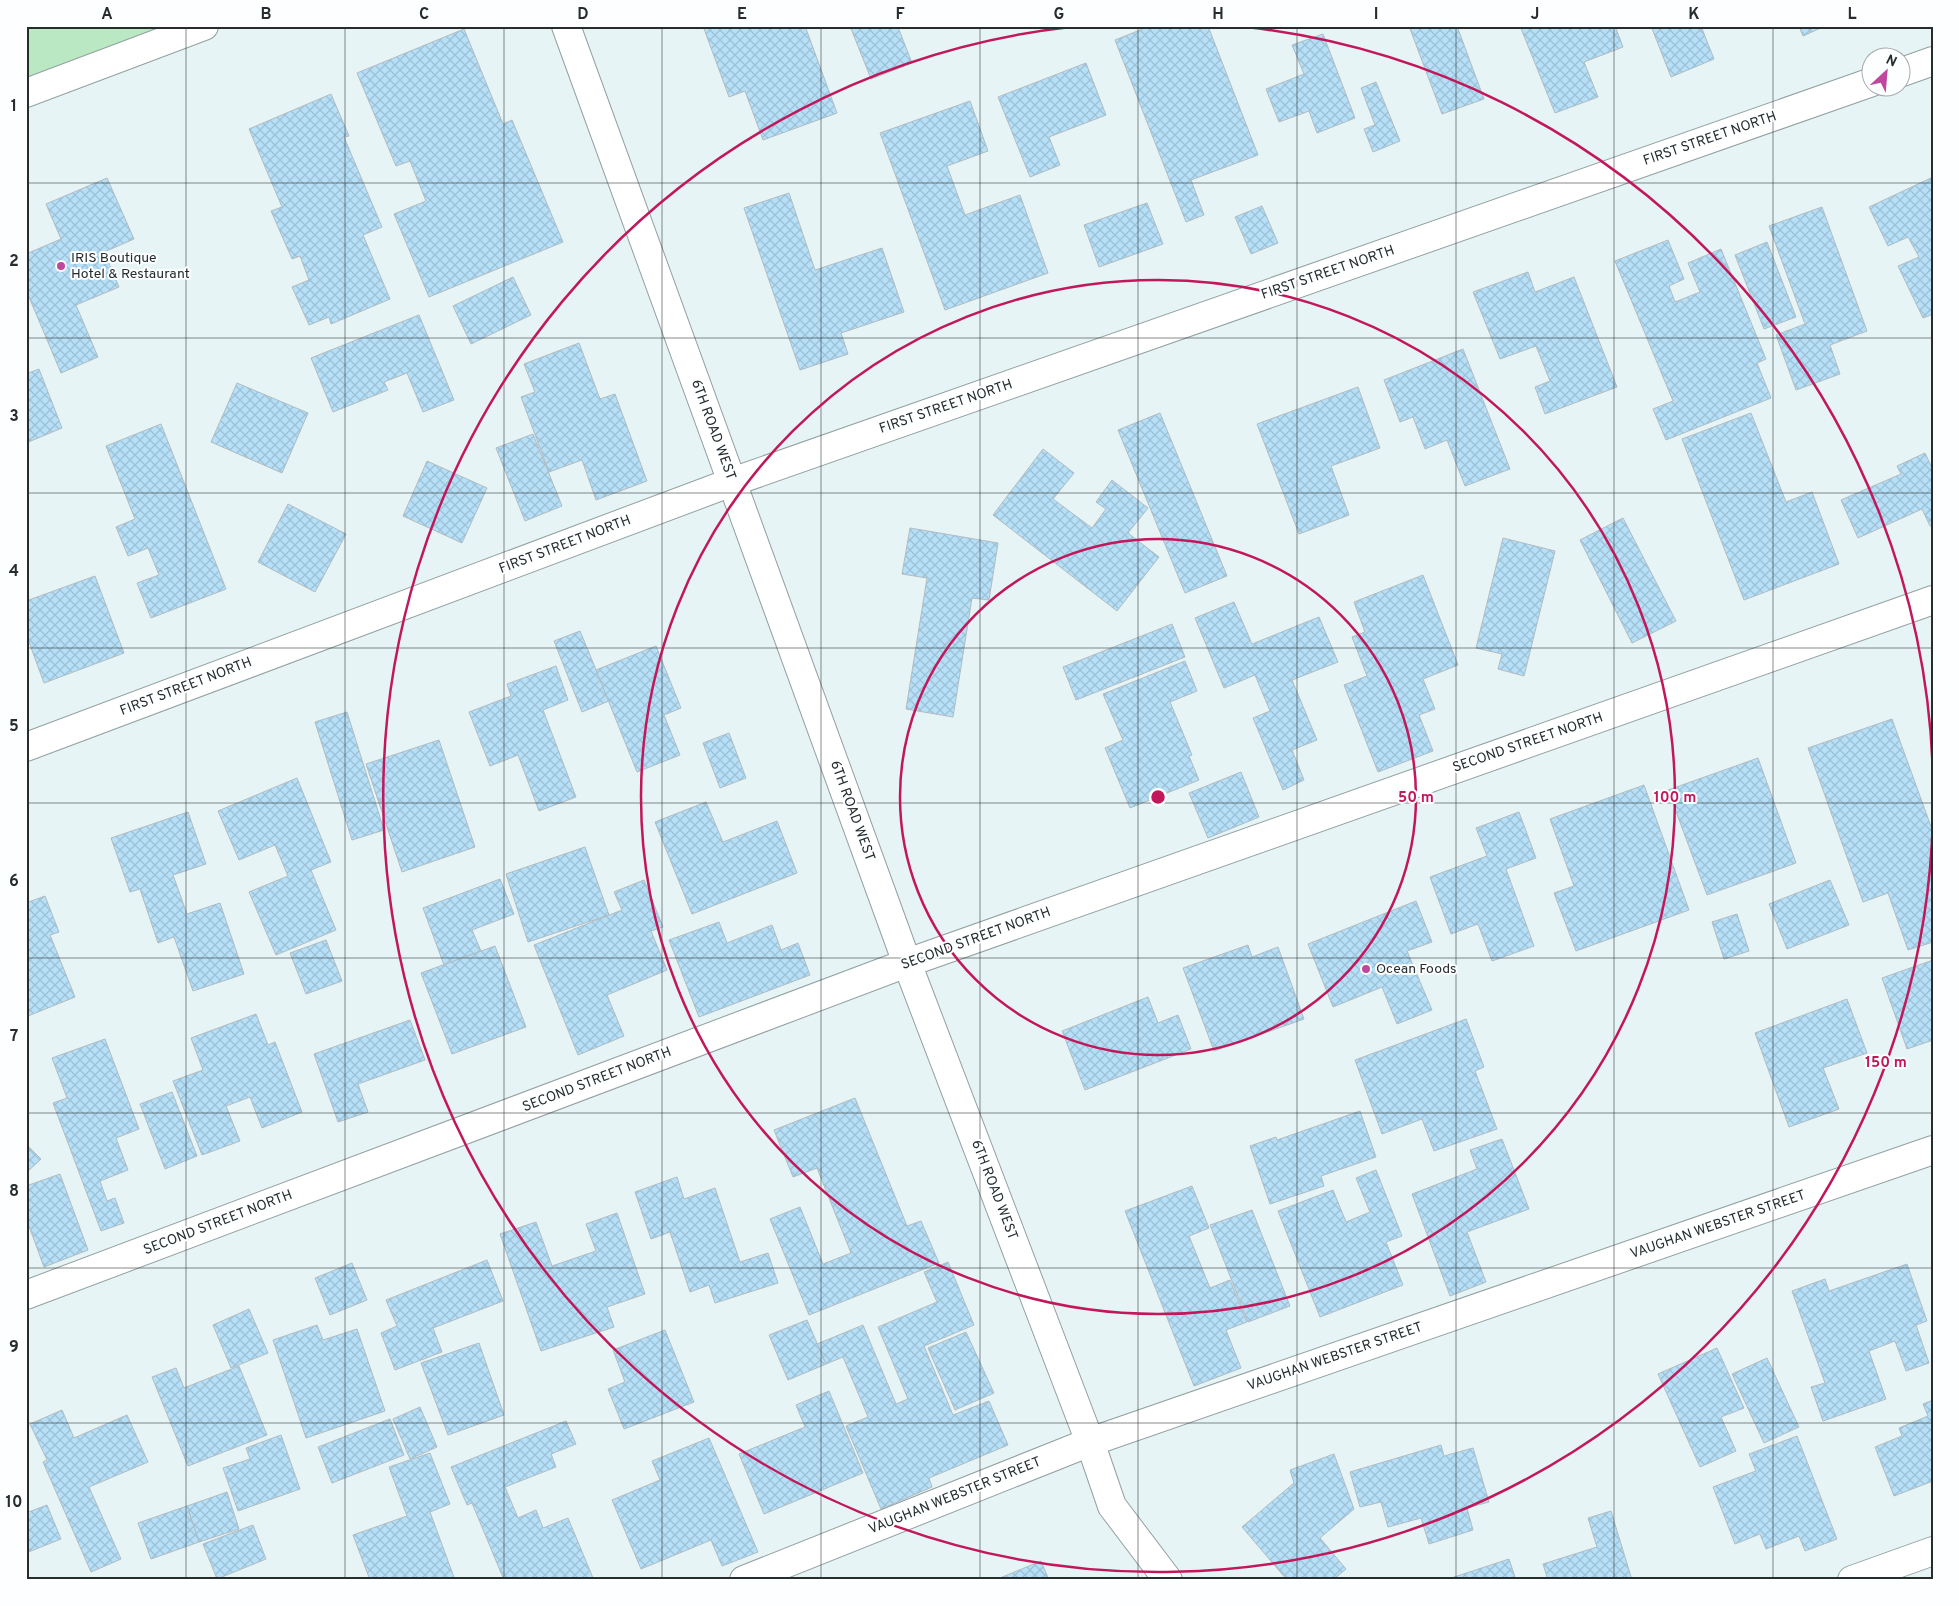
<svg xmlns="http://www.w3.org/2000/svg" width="1959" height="1606" viewBox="0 0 1959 1606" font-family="Overpass,sans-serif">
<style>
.green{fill:#b9e8c3}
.building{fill:url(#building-cross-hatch);stroke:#b1bcc2}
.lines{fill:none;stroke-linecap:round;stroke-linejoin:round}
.minor-casing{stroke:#93a0a1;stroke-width:30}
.minor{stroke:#fff;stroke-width:28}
.grid{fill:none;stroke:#272c2c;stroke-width:1;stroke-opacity:0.55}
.ring{fill:none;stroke:#c2185b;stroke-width:2.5}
.poi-dot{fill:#bf489e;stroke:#fcfeff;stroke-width:2}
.labels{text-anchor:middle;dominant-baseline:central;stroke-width:4;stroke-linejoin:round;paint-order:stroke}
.street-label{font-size:14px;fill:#272c2c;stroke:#fcfeff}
.poi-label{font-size:14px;fill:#272c2c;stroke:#fcfeff;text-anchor:start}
.centre{fill:#c2185b;stroke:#fcfeff;stroke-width:2.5}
.ring-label{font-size:15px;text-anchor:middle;font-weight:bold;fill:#c2185b;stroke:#fcfeff;stroke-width:4;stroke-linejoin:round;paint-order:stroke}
.neatline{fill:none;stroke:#272c2c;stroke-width:2}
.grid-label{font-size:16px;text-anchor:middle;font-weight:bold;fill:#272c2c}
</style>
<defs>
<pattern id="building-cross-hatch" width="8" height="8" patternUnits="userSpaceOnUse" patternTransform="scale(1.25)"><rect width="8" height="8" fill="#b6e0f7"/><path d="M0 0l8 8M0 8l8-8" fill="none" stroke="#9cc0d4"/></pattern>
</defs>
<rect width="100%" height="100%" fill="#e6f4f5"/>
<path class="green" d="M26,26H204L26,93Z"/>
<g class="building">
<path d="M703,26H805L837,113L763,140L745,91L729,97Z"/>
<path d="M850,26H900L898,27L912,63L871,79Z"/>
<path d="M1150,26H1208L1258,155L1191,180L1204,215L1186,222L1115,40Z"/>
<path d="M1409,26H1457L1484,99L1442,114Z"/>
<path d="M1520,26H1615L1623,47L1584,62L1598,97L1555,113Z"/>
<path d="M1651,26H1701L1714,59L1671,77Z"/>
<path d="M1799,26H1825L1803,36Z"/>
<path d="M464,29L503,124L512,120L563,242L429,297L394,214L426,201L410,161L396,166L357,73Z"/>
<path d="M1323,34L1355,118L1317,133L1309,111L1279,122L1266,89L1304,74L1292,45Z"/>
<path d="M1086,63L1106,115L1049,137L1060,165L1030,177L998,97Z"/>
<path d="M1376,82L1400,141L1373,152L1364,129L1375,125L1361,88Z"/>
<path d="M331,94L349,136L344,137L382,227L363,235L390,299L331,324L329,317L309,325L292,287L309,280L300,256L292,259L271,211L282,207L249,129Z"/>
<path d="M970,101L988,151L947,166L965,215L1020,195L1048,273L945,310L880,133Z"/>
<path d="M1933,177V314L1923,318L1898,266L1919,257L1908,237L1888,246L1869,207Z"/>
<path d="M107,178L134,239L104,252L119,287L76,305L98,357L61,373L26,290V254L61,239L46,204Z"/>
<path d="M789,193L815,270L882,248L904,312L841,333L848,354L800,370L744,208Z"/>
<path d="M1147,203L1163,244L1099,267L1084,225Z"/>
<path d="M1262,206L1278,243L1251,254L1235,217Z"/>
<path d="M1822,207L1867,331L1830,345L1840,374L1796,390L1776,335L1805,324L1769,226Z"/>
<path d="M1668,240L1684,279L1669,286L1675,302L1700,292L1688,263L1721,249L1766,359L1757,363L1771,398L1666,440L1653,409L1673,401L1615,261Z"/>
<path d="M1767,242L1796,317L1764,329L1735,255Z"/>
<path d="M1528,272L1535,292L1574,277L1617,387L1545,414L1535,387L1550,381L1536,346L1500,359L1473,292Z"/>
<path d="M513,277L531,315L471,344L453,306Z"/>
<path d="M419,315L454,400L423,412L407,373L384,382L388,390L333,412L311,358Z"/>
<path d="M579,343L600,399L615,394L647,481L596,500L582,460L549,472L521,397L535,392L524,364Z"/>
<path d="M1463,349L1510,469L1465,486L1447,440L1425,449L1413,417L1400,422L1384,380Z"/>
<path d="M39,369L62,428L26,443V374Z"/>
<path d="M237,383L308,413L282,473L211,442Z"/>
<path d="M1358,387L1380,448L1331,466L1349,515L1299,534L1257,424Z"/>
<path d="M1160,413L1227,576L1185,593L1118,430Z"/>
<path d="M1751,413L1786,502L1812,492L1839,564L1744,600L1682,439Z"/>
<path d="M161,424L226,589L151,618L137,583L159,575L148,548L128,556L116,527L135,519L106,446Z"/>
<path d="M533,434L562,506L525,521L496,448Z"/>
<path d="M1043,449L1074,473L1053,499L1092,528L1106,509L1096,502L1112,480L1148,508L1128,533L1159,557L1117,611L993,515Z"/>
<path d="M1925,453L1933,470V525L1930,526L1922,509L1858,538L1841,500L1901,474L1897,466Z"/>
<path d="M427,461L487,488L462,543L403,516Z"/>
<path d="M288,504L346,534L315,592L258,562Z"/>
<path d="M1623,518L1676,621L1632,643L1580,540Z"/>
<path d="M910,528L998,543L989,600L972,598L953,717L906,709L927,578L902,574Z"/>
<path d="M1503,538L1555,551L1524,676L1498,669L1502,654L1476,648Z"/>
<path d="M1423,575L1458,665L1423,679L1435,709L1419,715L1433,751L1378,772L1344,685L1367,676L1352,637L1365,632L1354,602Z"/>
<path d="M95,576L124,653L44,683L26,634V601Z"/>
<path d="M1234,602L1252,644L1319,617L1338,662L1292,680L1317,740L1292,750L1304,780L1283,790L1253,718L1270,711L1255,675L1224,688L1195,618Z"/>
<path d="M1172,624L1185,657L1076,700L1063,667Z"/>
<path d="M580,631L609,701L582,712L554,641Z"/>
<path d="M656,646L681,708L664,715L680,755L637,772L596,670Z"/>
<path d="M1185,661L1197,691L1170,702L1192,755L1189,756L1199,780L1130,808L1105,748L1123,740L1103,694Z"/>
<path d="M556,666L568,700L543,710L576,797L539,811L518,755L490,766L469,712L511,696L507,684Z"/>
<path d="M347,712L384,830L352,840L315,722Z"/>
<path d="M1892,719L1933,832V942L1908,950L1888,893L1863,902L1808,748Z"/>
<path d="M729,733L746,778L720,788L703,743Z"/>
<path d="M439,740L475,847L402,872L366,764Z"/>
<path d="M1758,758L1796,863L1707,895L1668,790Z"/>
<path d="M1241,772L1259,817L1208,838L1189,793Z"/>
<path d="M297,778L331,862L311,870L336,930L276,955L249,892L288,876L275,845L239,860L218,811Z"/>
<path d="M1644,785L1689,910L1576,951L1554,893L1574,886L1550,819Z"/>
<path d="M706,802L723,842L777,821L797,873L692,914L655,822Z"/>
<path d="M188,812L206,864L173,875L187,914L220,903L244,974L193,991L174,937L158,943L140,889L130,892L111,838Z"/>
<path d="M1519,812L1536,858L1506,869L1534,946L1492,961L1478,924L1451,934L1430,877L1487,856L1476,828Z"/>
<path d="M585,847L609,915L528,942L506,874Z"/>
<path d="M500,879L514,914L472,930L481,951L444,965L423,908Z"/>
<path d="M644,880L663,927L651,931L667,970L607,995L624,1036L578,1055L534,945L622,910L614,892Z"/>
<path d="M1830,880L1849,925L1787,949L1769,904Z"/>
<path d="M45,896L59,932L50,935L75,997L28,1016L26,1011V903Z"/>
<path d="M1416,901L1432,942L1407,951L1432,1010L1397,1024L1382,987L1333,1007L1308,944Z"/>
<path d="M1737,914L1749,951L1724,959L1712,922Z"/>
<path d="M719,922L727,943L772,925L781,950L798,943L810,975L699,1017L669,940Z"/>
<path d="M326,940L342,981L306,994L290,953Z"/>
<path d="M1248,945L1252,957L1278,947L1304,1019L1214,1051L1183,968Z"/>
<path d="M495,946L526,1027L452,1054L421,973Z"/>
<path d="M1933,960V1040L1907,1049L1882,978Z"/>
<path d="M1148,997L1158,1023L1178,1015L1191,1049L1085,1090L1062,1031Z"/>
<path d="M1847,999L1867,1053L1823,1068L1839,1109L1789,1127L1755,1033Z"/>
<path d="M256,1014L268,1045L275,1042L302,1112L262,1128L250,1097L226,1106L240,1141L202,1155L173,1081L203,1070L191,1038Z"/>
<path d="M1466,1019L1484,1067L1475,1071L1497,1129L1434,1151L1422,1119L1382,1134L1355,1060Z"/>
<path d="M410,1020L425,1060L358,1084L368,1112L338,1122L314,1054Z"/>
<path d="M105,1039L139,1129L116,1138L128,1170L100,1181L107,1201L115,1198L124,1223L101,1231L53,1103L67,1098L52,1058Z"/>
<path d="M172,1092L197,1156L165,1169L140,1104Z"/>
<path d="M855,1098L907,1226L921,1221L939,1263L809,1315L770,1219L800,1207L823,1264L851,1253L817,1168L793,1177L774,1130Z"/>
<path d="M1360,1111L1376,1157L1321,1176L1324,1186L1270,1204L1250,1146L1276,1137L1277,1140Z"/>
<path d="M1502,1139L1529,1209L1467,1232L1486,1282L1450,1296L1412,1194L1477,1169L1470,1150Z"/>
<path d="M26,1144L41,1159L26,1173Z"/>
<path d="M1376,1170L1402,1236L1386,1242L1403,1285L1320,1317L1278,1211L1333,1190L1346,1222L1370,1212L1356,1178Z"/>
<path d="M60,1174L88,1250L44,1267L26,1218V1186Z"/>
<path d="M677,1177L684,1199L715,1188L740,1262L768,1253L778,1283L715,1303L709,1285L690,1292L670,1232L651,1239L635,1192Z"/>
<path d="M1192,1186L1209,1228L1189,1236L1210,1288L1230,1280L1247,1322L1226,1330L1241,1368L1194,1386L1125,1211Z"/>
<path d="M1252,1210L1290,1306L1248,1322L1210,1225Z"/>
<path d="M617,1213L645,1294L607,1307L614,1327L541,1351L500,1234L536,1222L552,1266L596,1251L586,1224Z"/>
<path d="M487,1260L503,1301L433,1328L442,1352L395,1370L381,1333L397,1326L386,1300Z"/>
<path d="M948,1262L974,1325L924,1346L953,1415L989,1401L1008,1445L929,1478L932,1487L881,1509L846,1426L868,1417L843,1357L826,1364L817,1344L863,1325L896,1404L908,1399L878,1327L937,1302L924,1272Z"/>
<path d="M352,1263L367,1300L330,1315L315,1278Z"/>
<path d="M1907,1264L1927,1321L1916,1325L1929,1363L1906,1371L1895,1341L1869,1351L1886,1399L1823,1421L1811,1387L1825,1383L1792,1291L1825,1279L1829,1291Z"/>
<path d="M249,1309L268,1353L231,1368L213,1325Z"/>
<path d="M807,1320L826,1364L788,1380L769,1335Z"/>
<path d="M317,1325L323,1340L357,1329L385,1411L306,1438L273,1340Z"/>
<path d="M665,1330L694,1402L624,1429L608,1389L625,1382L613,1350Z"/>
<path d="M966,1332L994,1393L955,1410L928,1348Z"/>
<path d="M479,1343L504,1415L448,1435L421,1363Z"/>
<path d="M1717,1348L1744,1408L1721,1417L1736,1451L1700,1467L1658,1374Z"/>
<path d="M1767,1358L1799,1427L1764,1443L1732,1374Z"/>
<path d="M239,1366L267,1435L188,1466L152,1377L176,1368L184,1388Z"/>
<path d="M829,1391L863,1473L764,1514L739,1454L805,1427L796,1405Z"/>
<path d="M1933,1400V1481L1894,1496L1875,1447L1902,1436L1899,1428L1928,1416L1923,1404Z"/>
<path d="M420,1407L437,1447L410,1459L393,1419Z"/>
<path d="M62,1410L74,1438L127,1415L148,1462L89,1487L121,1559L91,1572L43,1462L47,1460L30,1424Z"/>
<path d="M390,1419L404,1455L332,1483L318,1447Z"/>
<path d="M566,1421L576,1444L551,1454L556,1467L505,1487L518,1518L536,1510L543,1528L568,1518L593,1578L589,1580H504L472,1503L467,1505L451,1467Z"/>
<path d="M281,1435L300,1489L238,1511L223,1468L250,1459L246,1448Z"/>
<path d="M1797,1436L1837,1539L1805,1551L1799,1536L1766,1549L1760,1534L1735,1544L1713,1487L1756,1471L1749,1454Z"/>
<path d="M709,1438L758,1552L722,1566L711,1540L641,1569L612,1500L660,1480L652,1461Z"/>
<path d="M1441,1445L1444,1456L1473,1448L1489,1502L1467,1508L1473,1530L1429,1544L1421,1518L1388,1527L1381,1502L1360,1507L1350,1472Z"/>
<path d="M430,1453L450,1504L430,1512L455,1580H370L353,1535L407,1516L389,1467Z"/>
<path d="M1334,1454L1354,1509L1320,1538L1346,1569L1333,1580H1287L1242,1527L1294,1483L1290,1470Z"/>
<path d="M227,1492L239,1529L199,1542L187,1506Z"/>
<path d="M47,1505L61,1539L26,1553V1513Z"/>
<path d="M187,1506L199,1542L151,1559L138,1523Z"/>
<path d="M1611,1511L1632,1580H1548L1543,1564L1597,1547L1588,1518Z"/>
<path d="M253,1525L266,1559L217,1579L203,1544Z"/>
<path d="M1509,1559L1516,1580H1445Z"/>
<path d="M1041,1561L1049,1580H995Z"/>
</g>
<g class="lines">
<defs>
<g id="minor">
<path d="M566,26L907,963L1090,1442L1112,1506L1168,1580"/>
<path d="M1902,72L1933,61"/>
<path d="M26,93L204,26"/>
<path d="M26,747L732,482L1872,82"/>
<path d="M26,1295L907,963L1933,600"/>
<path d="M744,1580L1090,1442L1933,1150"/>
<path d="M1852,1580L1933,1551"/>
</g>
</defs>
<use href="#minor" class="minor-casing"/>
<use href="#minor" class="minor"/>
</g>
<path class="grid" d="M186,26V1580M345,26V1580M504,26V1580M662,26V1580M821,26V1580M980,26V1580M1138,26V1580M1297,26V1580M1456,26V1580M1614,26V1580M1773,26V1580M26,183H1933M26,338H1933M26,493H1933M26,648H1933M26,803H1933M26,958H1933M26,1113H1933M26,1268H1933M26,1423H1933"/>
<g class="ring">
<circle cx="1158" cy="797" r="258"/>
<circle cx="1158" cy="797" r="517"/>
<path d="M1933 817A775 775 0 1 1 1070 27M1246 27A775 775 0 0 1 1933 777"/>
</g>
<g class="poi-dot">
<circle cx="61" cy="266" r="5"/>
<circle cx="1366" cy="969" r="5"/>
</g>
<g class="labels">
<g class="street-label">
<text transform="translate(1710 139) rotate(-19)">FIRST STREET NORTH</text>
<text transform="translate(1328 273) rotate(-19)">FIRST STREET NORTH</text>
<text transform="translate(946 407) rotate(-19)">FIRST STREET NORTH</text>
<text transform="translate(713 430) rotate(70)">6TH ROAD WEST</text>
<text transform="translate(565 545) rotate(-21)">FIRST STREET NORTH</text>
<text transform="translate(186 687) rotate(-21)">FIRST STREET NORTH</text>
<text transform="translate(1528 743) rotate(-19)">SECOND STREET NORTH</text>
<text transform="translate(852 811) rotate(70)">6TH ROAD WEST</text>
<text transform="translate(976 939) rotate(-20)">SECOND STREET NORTH</text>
<text transform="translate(597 1080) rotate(-21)">SECOND STREET NORTH</text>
<text transform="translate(994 1190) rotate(69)">6TH ROAD WEST</text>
<text transform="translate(218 1223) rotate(-21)">SECOND STREET NORTH</text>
<text transform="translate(1718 1225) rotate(-19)">VAUGHAN WEBSTER STREET</text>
<text transform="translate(1335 1357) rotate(-19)">VAUGHAN WEBSTER STREET</text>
<text transform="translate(955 1496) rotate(-22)">VAUGHAN WEBSTER STREET</text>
</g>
<g class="poi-label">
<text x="71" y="258">IRIS Boutique<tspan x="71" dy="16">Hotel &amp; Restaurant</tspan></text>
<text x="1376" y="969">Ocean Foods</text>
</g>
</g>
<circle cx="1158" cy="797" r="8" class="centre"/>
<g class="ring-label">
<text x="1416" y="802">50 m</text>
<text x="1675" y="802">100 m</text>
<text x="1886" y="1067">150 m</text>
</g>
<rect width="1959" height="1606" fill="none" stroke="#fcfeff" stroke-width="55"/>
<g transform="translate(1886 72) rotate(26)"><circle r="24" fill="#fcfeff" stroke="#a7aaab"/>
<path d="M0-4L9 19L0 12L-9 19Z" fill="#bf489e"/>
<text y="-8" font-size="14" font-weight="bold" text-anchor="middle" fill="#272c2c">N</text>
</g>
<rect x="28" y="28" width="1904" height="1550" class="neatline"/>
<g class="grid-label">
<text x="107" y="19">A</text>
<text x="266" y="19">B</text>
<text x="424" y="19">C</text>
<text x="583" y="19">D</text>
<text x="742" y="19">E</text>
<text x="900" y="19">F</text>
<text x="1059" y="19">G</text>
<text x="1218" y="19">H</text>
<text x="1376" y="19">I</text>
<text x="1535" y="19">J</text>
<text x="1694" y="19">K</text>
<text x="1852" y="19">L</text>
<text x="14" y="111">1</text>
<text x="14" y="266">2</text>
<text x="14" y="421">3</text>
<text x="14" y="576">4</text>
<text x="14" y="731">5</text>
<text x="14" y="886">6</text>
<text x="14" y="1041">7</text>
<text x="14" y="1196">8</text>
<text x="14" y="1352">9</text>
<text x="14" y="1507">10</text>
</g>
</svg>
